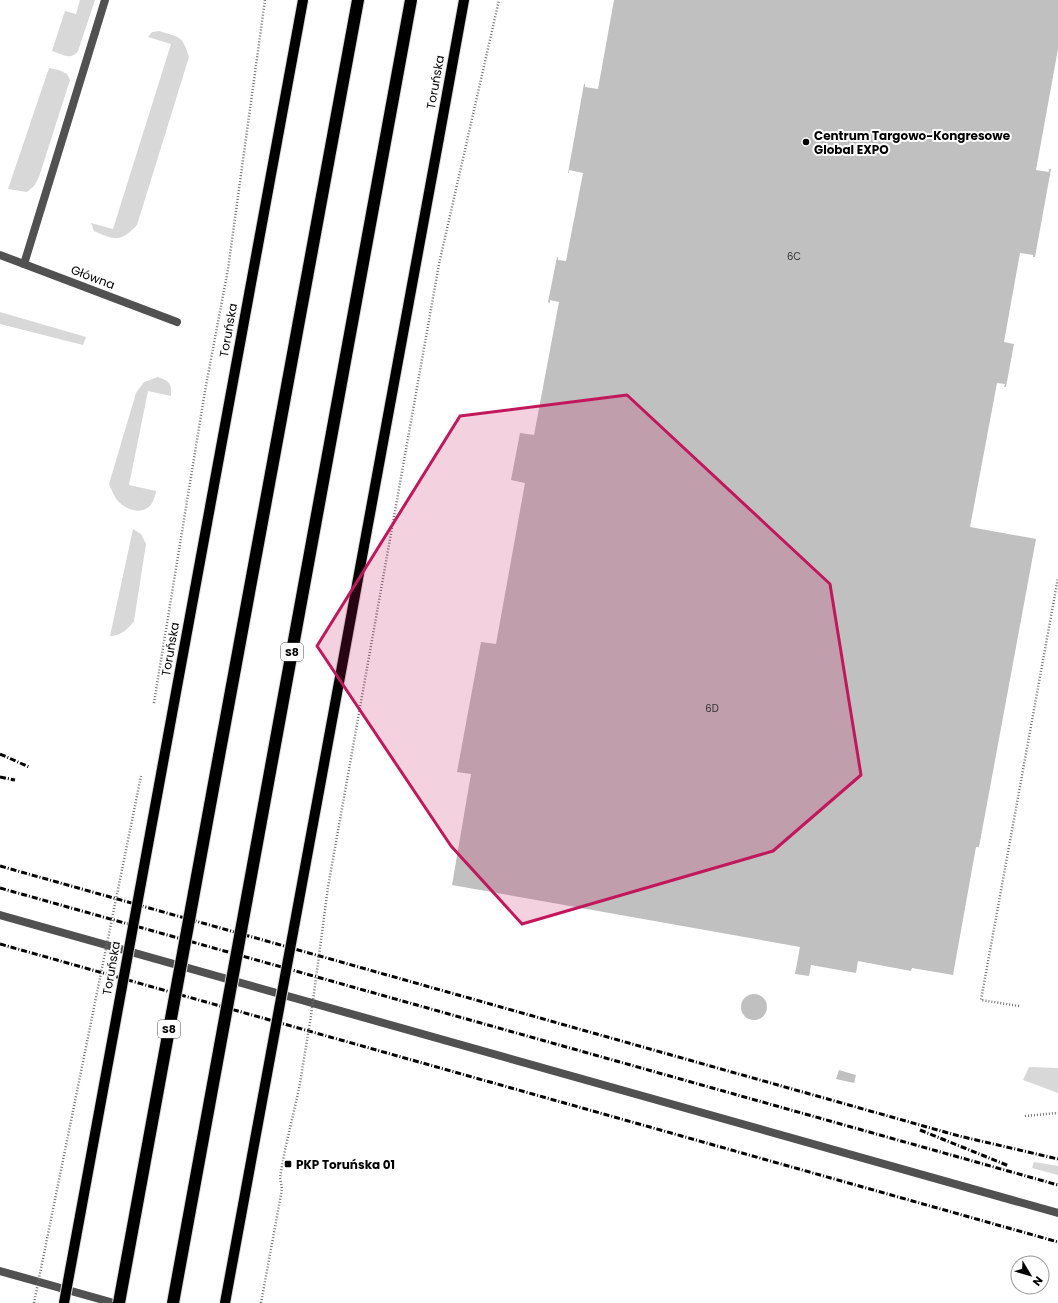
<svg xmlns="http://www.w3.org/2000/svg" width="1058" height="1303" viewBox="0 0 1058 1303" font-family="Poppins,sans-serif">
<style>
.green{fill:#d8d8d8}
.building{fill:#c0c0c0}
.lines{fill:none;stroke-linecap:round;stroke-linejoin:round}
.primary-casing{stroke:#dbdbdb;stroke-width:12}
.motorway-casing{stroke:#dbdbdb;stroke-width:14}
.path{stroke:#737373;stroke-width:2.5;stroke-dasharray:1 2;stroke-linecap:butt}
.service{stroke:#515151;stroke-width:8}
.primary{stroke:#000;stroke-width:10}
.motorway{stroke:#000;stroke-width:12}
.rail{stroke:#000;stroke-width:3;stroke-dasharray:6 2 1 2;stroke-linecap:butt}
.primary-bridge-casing{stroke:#dbdbdb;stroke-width:12;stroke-linecap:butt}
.motorway-bridge-casing{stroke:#dbdbdb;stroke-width:14;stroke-linecap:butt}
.path-bridge{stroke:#737373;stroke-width:2.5;stroke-dasharray:1 2;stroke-linecap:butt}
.primary-bridge{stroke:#000;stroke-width:10}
.motorway-bridge{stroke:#000;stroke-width:12}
.marked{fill:#c2185b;fill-opacity:0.2;stroke:#c2185b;stroke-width:3;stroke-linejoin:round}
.poi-dot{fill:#000;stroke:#fff;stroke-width:1.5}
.labels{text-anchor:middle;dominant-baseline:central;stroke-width:4;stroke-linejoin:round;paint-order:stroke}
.number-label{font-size:10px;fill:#303030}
.shield{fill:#fff;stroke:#4c4c4c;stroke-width:1}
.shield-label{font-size:11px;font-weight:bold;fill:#000}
.street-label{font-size:12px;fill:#000;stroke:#fff}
.poi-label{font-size:12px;font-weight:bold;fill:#000;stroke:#fff;text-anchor:start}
</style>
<rect width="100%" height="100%" fill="#fff"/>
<g class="green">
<path d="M80,0H95L78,51C71,61 62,54 52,51L65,11L76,14Z"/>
<path d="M159,31C181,38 182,35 189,57L137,225C120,243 115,240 94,231L91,223L113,229L171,44L148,37L152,32Z"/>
<path d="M49,68L59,70L67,74L70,80L39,177L34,186L27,192L8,189Z"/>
<path d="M0,312L86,337L83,345L0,324Z"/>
<path d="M158,377C169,381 172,383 171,396L148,391L129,485L156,491C153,513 136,516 120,503C114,498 112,490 109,484L136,393L144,382Z"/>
<path d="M133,529L141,534L146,544L134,621C128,629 121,636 110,636Z"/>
<path d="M1029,1067L1058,1068V1093L1023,1080Z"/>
<path d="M1034,1162L1058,1166V1175L1032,1168Z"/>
</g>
<g class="building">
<path d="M614,0H1058V49L1036,170L1049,172V169H1051L1035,257H1033V255L1020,253L1004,342L1014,344L1006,387H1004L1005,384L997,383L970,527L1036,539L979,847H976L953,975L912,968L911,971L858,961L856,973L811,965L809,976L795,974L800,947L452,885L471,774L457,772L481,642L496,644L525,483L511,480L520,433L534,435L559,302L550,300V303L548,302L557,257H558V260L566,261L583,173L569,170V173H568L584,84H585V87L598,89Z"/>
<circle cx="754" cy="1007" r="13"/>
<path d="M839,1070L856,1075L854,1083L836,1079Z"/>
</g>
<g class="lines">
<defs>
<path id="primary" d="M439,138L464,0"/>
<path id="motorway" d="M219,756L358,0"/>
</defs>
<use href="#primary" class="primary-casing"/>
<use href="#motorway" class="motorway-casing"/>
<g class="path">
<path d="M1019,1006L981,1000L1058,578"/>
<path d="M1025,1116L1058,1113"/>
</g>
<g class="service">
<path d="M0,255L177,322"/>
<path d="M24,264L105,0"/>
<path d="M0,915L1058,1213"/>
<path d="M0,1271L114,1303"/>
</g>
<use href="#primary" class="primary"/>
<use href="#motorway" class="motorway"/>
<g class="rail">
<path d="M0,754L29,767"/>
<path d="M0,777L15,780"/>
<path d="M0,866L959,1136L1058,1159"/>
<path d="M0,888L1058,1185"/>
<path d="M0,944L1058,1242"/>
<path d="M920,1130L1009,1166"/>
</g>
<defs>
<g id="primary-bridge">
<path d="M64,1303L303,0"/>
<path d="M225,1303L439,138"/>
</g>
<g id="motorway-bridge">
<path d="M119,1303L219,756"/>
<path d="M173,1303L411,0"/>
</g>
</defs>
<use href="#primary-bridge" class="primary-bridge-casing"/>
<use href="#motorway-bridge" class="motorway-bridge-casing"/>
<g class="path-bridge">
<path d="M154,703L205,391L228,269L265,0"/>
<path d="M34,1303L141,776"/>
<path d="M261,1303L282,1189L280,1177L285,1150L299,1089L311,1016L328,887L439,264L499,0"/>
</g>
<use href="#primary-bridge" class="primary-bridge"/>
<use href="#motorway-bridge" class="motorway-bridge"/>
</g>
<path class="marked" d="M627,395L830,584L861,775L773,851L522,924L451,846L317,646L460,416Z"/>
<g class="poi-dot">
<circle cx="806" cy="142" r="4"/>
<rect x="284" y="1160" width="8" height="8" rx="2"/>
</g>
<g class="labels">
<g class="number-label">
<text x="794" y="256">6C</text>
<text x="712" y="708">6D</text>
</g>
<g class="shield">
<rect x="281" y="643" width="22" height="18" rx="3"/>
<rect x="158" y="1020" width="22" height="18" rx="3"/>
</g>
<g class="shield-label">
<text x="292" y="652">S8</text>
<text x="169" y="1029">S8</text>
</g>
<g class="street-label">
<text transform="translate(435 82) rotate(-80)">Toruńska</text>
<text transform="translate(93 277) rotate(21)">Główna</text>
<text transform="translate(228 330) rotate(-80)">Toruńska</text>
<text transform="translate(170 649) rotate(-80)">Toruńska</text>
<text transform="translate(111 968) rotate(-80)">Toruńska</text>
</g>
<g class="poi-label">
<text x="814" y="135">Centrum Targowo-Kongresowe<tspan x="814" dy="14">Global EXPO</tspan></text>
<text x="296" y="1164">PKP Toruńska 01</text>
</g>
</g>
<g transform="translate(1030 1275) rotate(128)"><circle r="19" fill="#ffffff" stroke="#999999"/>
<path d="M0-3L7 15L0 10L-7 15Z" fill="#000000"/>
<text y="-6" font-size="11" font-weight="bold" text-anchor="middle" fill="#000000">N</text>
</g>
</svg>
